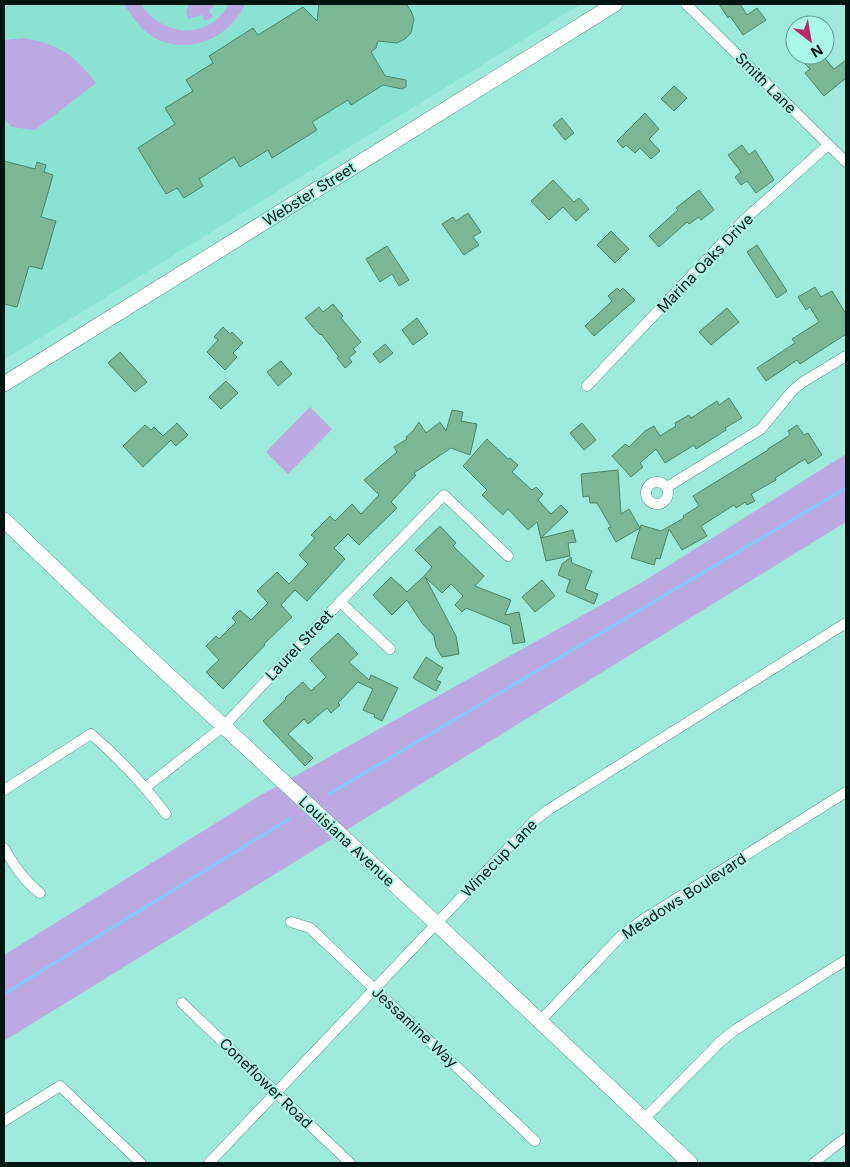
<svg xmlns="http://www.w3.org/2000/svg" width="850" height="1167" viewBox="0 0 850 1167" font-family="Inter,sans-serif">
<style>
.built{fill:#8ae3d1}
.green{fill:#bca9e2}
.lines{fill:none;stroke-linecap:round;stroke-linejoin:round}
.stream{stroke:#7fcafe;stroke-width:3}
.building{fill:#7ab797;stroke:#498466}
.street-casing{stroke:#4b9789;stroke-width:11}
.secondary-casing{stroke:#4b9789;stroke-width:16}
.street{stroke:#fff;stroke-width:10}
.secondary{stroke:#fff;stroke-width:15}
.labels{text-anchor:middle;dominant-baseline:central;stroke-width:4;stroke-linejoin:round;paint-order:stroke}
.street-label{font-size:15px;fill:#001410;stroke:#abf8e9}
</style>
<rect width="100%" height="100%" fill="#9eebdb"/>
<path class="built" d="M4,4H581L4,360Z"/>
<g class="green">
<path d="M124,4H141C162,37 209,41 229,4H245C230,38 189,56 155,38C141,30 132,17 124,4Z"/>
<path d="M189,4H215L209,11L213,17L205,21L202,15L188,19L186,11Z"/>
<path d="M24,38C59,44 74,55 96,83L35,130L11,127L4,118V40Z"/>
<path d="M310,407L332,429L288,474L266,452Z"/>
<path d="M846,454V522L4,1041V955L261,795L644,581Z"/>
</g>
<g class="lines">
<g class="stream">
<path d="M329,794L846,488"/>
<path d="M4,994L289,819"/>
</g>
</g>
<g class="building">
<path d="M319,4H406L411,11L414,19L411,33L405,39L397,43L378,41L376,48L371,52L385,76L406,80V87L402,89L383,85L351,105L348,100L312,122L317,130L272,158L268,150L240,167L234,157L199,179L203,186L184,198L177,188L166,194L138,148L175,124L165,108L193,91L186,80L213,63L209,56L253,28L258,35L303,7L317,21Z"/>
<path d="M719,4H740L747,15L757,8L766,20L743,35L730,16L728,18Z"/>
<path d="M816,55H822L834,69L846,60V78L824,96L805,73L810,69L805,64Z"/>
<path d="M674,86L687,98L674,111L661,99Z"/>
<path d="M645,113L659,129L649,139L660,151L651,159L640,148L635,153L626,145L623,148L617,141Z"/>
<path d="M562,118L574,133L565,140L553,125Z"/>
<path d="M742,145L749,155L755,150L774,180L756,193L747,181L741,185L735,177L741,172L728,155Z"/>
<path d="M4,161L35,169L37,162L46,165L44,172L53,175L41,217L56,221L42,269L29,266L17,307L4,304Z"/>
<path d="M553,180L574,202L579,198L589,209L576,221L563,207L549,220L531,201Z"/>
<path d="M699,190L714,210L701,220L699,217L689,224L687,222L659,247L649,236L678,210L676,208Z"/>
<path d="M468,213L481,232L473,237L479,245L464,255L442,224L453,217L456,221Z"/>
<path d="M611,231L629,249L615,263L597,245Z"/>
<path d="M757,245L787,291L777,298L747,252Z"/>
<path d="M387,246L409,280L399,286L392,274L380,282L366,259Z"/>
<path d="M815,287L821,297L832,291L846,314V334L800,364L797,360L766,381L757,368L795,343L792,339L819,322L810,307L806,310L798,297Z"/>
<path d="M617,288L620,291L623,288L635,300L594,336L585,326L612,301L608,296Z"/>
<path d="M333,304L343,316L341,318L361,342L353,349L356,352L349,358L352,362L345,368L337,358L339,357L321,334L320,335L305,318L319,307L323,312Z"/>
<path d="M727,308L739,322L711,345L699,332Z"/>
<path d="M417,318L428,334L413,345L402,330Z"/>
<path d="M223,327L230,334L232,332L243,343L233,353L237,357L225,370L207,352L218,340L214,337Z"/>
<path d="M385,344L393,353L380,363L373,354Z"/>
<path d="M120,352L147,382L135,392L108,363Z"/>
<path d="M281,361L292,374L278,386L267,372Z"/>
<path d="M226,381L238,393L221,409L209,397Z"/>
<path d="M729,398L742,418L725,428L726,430L696,449L694,445L665,463L656,449L640,463L643,467L631,477L612,456L625,444L629,447L645,431L654,426L660,436L676,426L675,423L689,415L691,418L717,401L719,405Z"/>
<path d="M452,410L463,412L461,421L477,424L470,455L451,448L414,473L416,475L391,502L397,508L359,545L348,534L334,548L345,559L307,601L295,590L281,605L292,617L264,644L265,645L223,689L206,672L219,660L206,646L216,636L219,639L236,622L232,618L240,610L251,620L268,603L257,591L277,572L289,584L308,564L299,555L315,538L311,535L330,516L335,521L352,504L361,514L379,495L364,480L397,452L394,447L407,439L406,437L413,431L419,422L426,433L440,422L446,431Z"/>
<path d="M177,423L188,435L176,446L171,440L143,467L123,446L145,425L151,430L154,427L163,436Z"/>
<path d="M582,423L596,440L584,450L570,433Z"/>
<path d="M797,425L804,435L808,433L822,455L808,464L805,459L775,478L776,480L751,494L755,501L747,505L745,502L736,508L734,505L701,526L707,536L682,550L669,529L660,559L656,558L654,565L631,558L641,525L661,531L684,518L683,516L699,506L693,496L768,450V449L790,435L788,431Z"/>
<path d="M487,439L508,459L510,458L518,465L512,472L532,490L536,487L543,494L538,500L551,514L561,505L568,512L541,538L573,530L576,542L568,543L570,556L546,561L537,522L528,530L508,509L503,515L482,495L487,490L463,466Z"/>
<path d="M618,470L621,514L629,509L640,528L616,542L608,528L611,527L597,503H590L589,496L583,497L581,474Z"/>
<path d="M440,526L456,543L453,546L484,576L475,586L511,600L505,615L519,612L525,642L513,644L510,626L466,608L462,612L455,605L463,596L451,584L442,593L425,577L456,636L459,654L442,657L436,647L434,636L422,623L407,600L392,615L373,595L391,577L407,592L424,576L432,567L415,550Z"/>
<path d="M571,557L572,563L592,571L585,589L598,594L594,604L566,592L570,580L558,575L562,564Z"/>
<path d="M542,580L555,596L535,612L522,597Z"/>
<path d="M338,633L358,654L349,662L369,680L371,675L398,688L382,721L374,717L375,715L363,710L373,689L358,682L338,703L340,705L331,713L327,708L308,724L304,719L288,734L313,758L305,766L263,721L286,699L285,698L303,682L311,691L326,677L310,659Z"/>
<path d="M426,657L443,668L436,680L441,682L436,691L413,678Z"/>
</g>
<g class="lines">
<defs>
<g id="street">
<path d="M686,4L846,162"/>
<path d="M587,386L744,220L828,145"/>
<circle cx="657" cy="493" r="11"/>
<path d="M667,487L761,429L792,391L803,382L846,356"/>
<path d="M340,602L390,649"/>
<path d="M146,787L224,726L340,602L444,495L508,556"/>
<path d="M4,790L91,734C119,758 144,785 166,814"/>
<path d="M4,848C14,865 24,881 40,893"/>
<path d="M291,922L310,928L535,1141"/>
<path d="M182,1003L350,1163"/>
<path d="M539,1022L621,936L641,921L846,792"/>
<path d="M643,1120L720,1042L735,1030L846,960"/>
<path d="M4,1121L60,1086L141,1163"/>
<path d="M209,1163L534,821L548,810L846,623"/>
<path d="M814,1163L836,1145L846,1138"/>
</g>
<g id="secondary">
<path d="M4,384L615,4"/>
<path d="M4,520L97,609L437,924L690,1163"/>
</g>
</defs>
<use href="#street" class="street-casing"/>
<use href="#secondary" class="secondary-casing"/>
<use href="#street" class="street"/>
<use href="#secondary" class="secondary"/>
</g>
<g class="labels">
<g class="street-label">
<text transform="translate(766 83) rotate(45)">Smith Lane</text>
<text transform="translate(309 194) rotate(-32)">Webster Street</text>
<text transform="translate(705 263) rotate(-46)">Marina Oaks Drive</text>
<text transform="translate(299 645) rotate(-47)">Laurel Street</text>
<text transform="translate(347 841) rotate(43)">Louisiana Avenue</text>
<text transform="translate(499 858) rotate(-46)">Winecup Lane</text>
<text transform="translate(684 896) rotate(-33)">Meadows Boulevard</text>
<text transform="translate(415 1027) rotate(43)">Jessamine Way</text>
<text transform="translate(266 1083) rotate(44)">Coneflower Road</text>
</g>
</g>
<rect width="850" height="1167" fill="none" stroke="#001410" stroke-width="10"/>
<g transform="translate(810 40) rotate(149)"><circle r="24" fill="#abf8e9" stroke="#679d92"/>
<path d="M0-4L9 19L0 12L-9 19Z" fill="#b52a65"/>
<text y="-8" font-size="14" font-weight="bold" text-anchor="middle" fill="#001410">N</text>
</g>
</svg>
